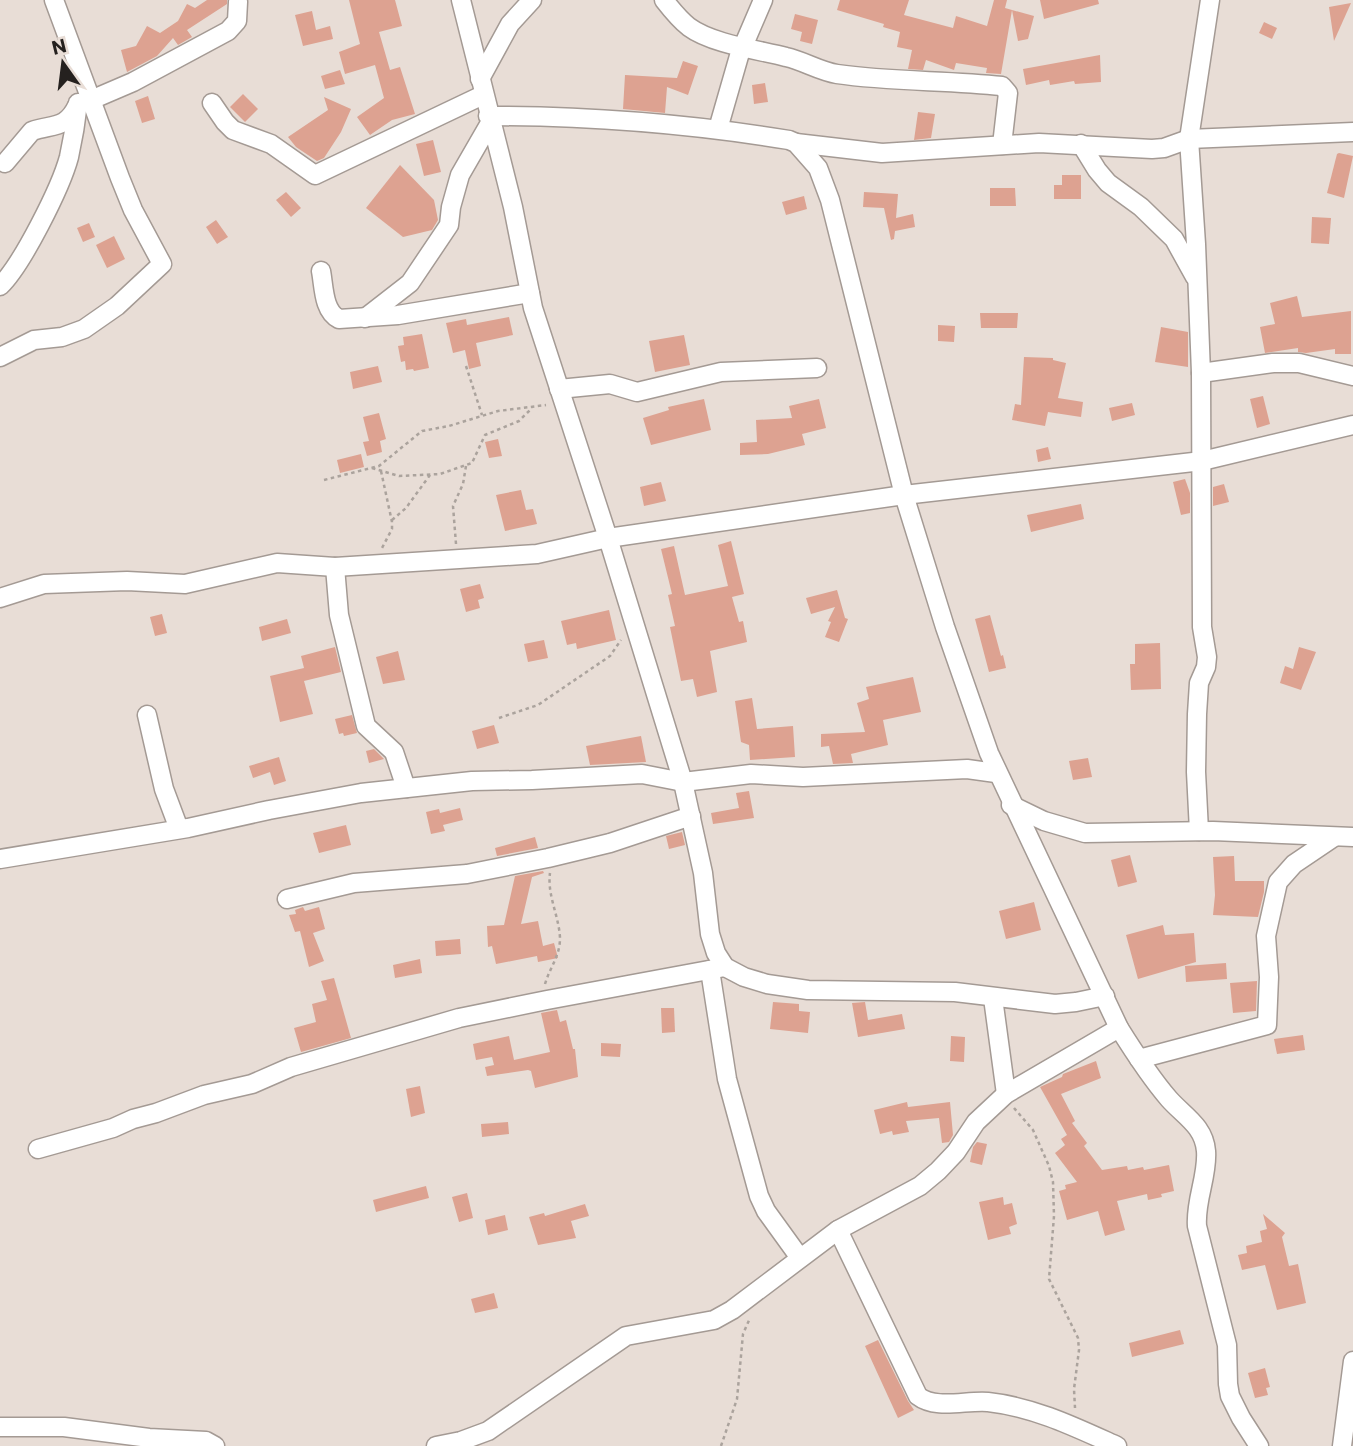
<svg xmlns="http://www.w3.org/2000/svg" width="1353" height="1446" viewBox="0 0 1353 1446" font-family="Commissioner,sans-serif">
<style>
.building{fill:#dda291}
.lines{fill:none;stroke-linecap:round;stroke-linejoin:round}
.street-casing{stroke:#a49a94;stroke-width:21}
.path{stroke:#aba39d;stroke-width:2.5;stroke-dasharray:3.5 3.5;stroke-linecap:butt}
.street{stroke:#fff;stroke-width:18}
</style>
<rect width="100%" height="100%" fill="#e8ddd6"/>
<g class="building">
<path d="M207,0H227V4L187,30L192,37L178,45L173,38L157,56L127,72L121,50L136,46L147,26L160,33L178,21L187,4L195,8Z"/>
<path d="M349,0H395L402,26L379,32L390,70L400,67L415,114L392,120L370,135L357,117L384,98L375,65L345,74L339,52L360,44Z"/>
<path d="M840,0H909L904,15L953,28L956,16L987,26L994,0H1007L1005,8L1012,10L1001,74L986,73L987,68L956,63L954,70L926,60L923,70L908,69L912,50L897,47L900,32L883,27L884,24L837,10Z"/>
<path d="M1040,0H1098L1099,4L1044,19Z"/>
<path d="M1351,3L1334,41L1329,7Z"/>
<path d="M1012,10L1034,16L1028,39L1018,41Z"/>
<path d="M312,11L316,30L330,26L333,39L303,46L295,15Z"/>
<path d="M795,14L818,20L812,44L800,41L802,32L791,29Z"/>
<path d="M1264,22L1277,28L1272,39L1259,33Z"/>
<path d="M1100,55L1101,82L1075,84L1074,81L1050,85L1049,80L1026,85L1023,69Z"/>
<path d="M683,61L698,66L688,95L667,87L665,113L623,109L625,75L677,78Z"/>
<path d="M340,70L345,84L325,89L321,76Z"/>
<path d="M765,83L768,102L754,104L752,85Z"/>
<path d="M243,94L258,109L245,122L230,107Z"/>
<path d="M148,96L155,119L142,123L135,101Z"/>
<path d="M324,97L351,109L341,132L324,158L317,161L296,147L288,137L328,110Z"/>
<path d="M918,112L935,114L931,138L914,140Z"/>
<path d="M433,140L441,172L424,176L416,144Z"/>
<path d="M1339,153L1353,156L1344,198L1327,193L1337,154Z"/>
<path d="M400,165L434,200L438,220L432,230L403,237L366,208Z"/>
<path d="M1062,175H1081V199H1054V185H1062Z"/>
<path d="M990,188H1015L1016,206H990Z"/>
<path d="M286,192L301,208L291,217L276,200Z"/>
<path d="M864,192L898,194L896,218L913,214L915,227L895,231L894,239L891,240L884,208L863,207Z"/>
<path d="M804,196L807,209L786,215L782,202Z"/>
<path d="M1312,217L1331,218L1329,244L1311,243Z"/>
<path d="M216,220L228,237L217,244L206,227Z"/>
<path d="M89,223L95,237L83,242L77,228Z"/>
<path d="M114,236L125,259L107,268L96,245Z"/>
<path d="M1297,296L1302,317L1351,311V354H1335V349L1306,353L1298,352V348L1265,353L1260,327L1275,324L1270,303Z"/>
<path d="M980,313H1018L1017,328H981Z"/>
<path d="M509,317L513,335L476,343L481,366L469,369L465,350L453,353L446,323L466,319L467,325Z"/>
<path d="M938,325L955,326L954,342L938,341Z"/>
<path d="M1161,327L1188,332V367L1155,362Z"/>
<path d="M422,334L429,368L414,371L413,369L406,370L405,361L401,362L398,346L404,345L403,337Z"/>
<path d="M684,335L690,365L655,372L649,341Z"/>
<path d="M1024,357L1053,358V360L1066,363L1058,398L1083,402L1081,417L1048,412L1045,426L1012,420L1015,404L1021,405Z"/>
<path d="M378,366L382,382L353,389L350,372Z"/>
<path d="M1263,396L1270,424L1257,428L1250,399Z"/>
<path d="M704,399L711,430L651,445L643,418L669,410L668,407Z"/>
<path d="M819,399L826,428L802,434L805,445L768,454L740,455V443L757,442L756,420L792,418L789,406Z"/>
<path d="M1132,403L1135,415L1112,421L1109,408Z"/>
<path d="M379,413L386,439L380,441L382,452L367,456L363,442L369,441L363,417Z"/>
<path d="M498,439L502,456L489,458L485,442Z"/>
<path d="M1048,447L1051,459L1038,462L1036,450Z"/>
<path d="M361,454L364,467L340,473L337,460Z"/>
<path d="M1185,479L1190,493V513L1181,515L1173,482Z"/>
<path d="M661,482L666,501L644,506L640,487Z"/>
<path d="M1224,484L1229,502L1213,506V487Z"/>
<path d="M521,490L526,510L533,509L537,524L505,531L496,495Z"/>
<path d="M1081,504L1084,519L1031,532L1027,515Z"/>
<path d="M731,541L744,594L732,597L739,622L743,621L747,642L710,651L717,692L697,697L693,679L681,681L670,627L675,626L668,595L672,594L661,549L674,546L685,595L728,586L718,545Z"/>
<path d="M480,584L484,598L478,600L480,608L466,612L460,589Z"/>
<path d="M837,590L845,618L848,619L839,642L825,637L831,622L828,621L835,607L811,614L806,598Z"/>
<path d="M609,610L616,640L577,649L576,643L567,645L561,621Z"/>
<path d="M162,614L167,633L155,636L150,617Z"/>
<path d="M990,615L1001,656L1003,655L1006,668L989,672L975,619Z"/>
<path d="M287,619L291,633L262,641L259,627Z"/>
<path d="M544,640L548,658L528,662L524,644Z"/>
<path d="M1160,643L1161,689L1131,690L1130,664H1135V644Z"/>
<path d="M335,647L341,672L304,681L313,714L280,722L270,676L304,668L301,656Z"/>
<path d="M1299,647L1316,652L1301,690L1280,683L1285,666L1293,669Z"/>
<path d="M398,651L405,680L383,684L376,657Z"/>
<path d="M913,677L921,712L883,720L888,745L851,754L853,763L833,764L829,746L821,747V734L865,732L857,703L869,699L866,687Z"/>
<path d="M752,698L757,729L793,726L795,757L750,760L749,745L741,742L735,701Z"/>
<path d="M352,715L357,733L344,736L343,733L339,734L335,719Z"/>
<path d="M494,725L499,743L477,749L472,731Z"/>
<path d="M641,736L646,762L590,765L586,746Z"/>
<path d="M374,749L384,759L369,763L366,751Z"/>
<path d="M279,757L286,781L274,785L270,772L253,778L249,766Z"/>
<path d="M1088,758L1092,777L1073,780L1069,761Z"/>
<path d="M749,791L754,818L713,824L711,813L739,808L736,793Z"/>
<path d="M460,808L463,820L443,825L445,831L431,834L426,812L439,809L440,813Z"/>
<path d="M346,825L351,845L319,853L313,833Z"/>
<path d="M682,832L685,845L669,849L666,836Z"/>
<path d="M535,837L538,848L497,856L495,848Z"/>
<path d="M1130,855L1137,882L1118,887L1111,860Z"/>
<path d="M1234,856L1235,881H1264V892L1258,917L1213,915L1215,895L1213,857Z"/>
<path d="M543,871L544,873L532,877L521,924L538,921L543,946L554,943L558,958L538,962L537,956L496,964L492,946L488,947L487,926L504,925L515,876Z"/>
<path d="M1034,902L1041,930L1006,939L999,911Z"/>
<path d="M303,907L305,911L319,907L325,929L313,933L324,961L309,967L300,931L295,932L289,915L296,914L295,910Z"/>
<path d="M1163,925L1165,935L1194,933L1196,962L1138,979L1126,935Z"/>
<path d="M460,939L461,954L436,956L435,941Z"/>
<path d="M420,959L422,973L395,978L393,965Z"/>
<path d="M1226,963L1227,979L1186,982L1185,966Z"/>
<path d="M334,978L351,1038L301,1052L294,1028L316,1022L312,1004L327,1000L321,981Z"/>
<path d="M1257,981L1256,1011L1233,1013L1230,983Z"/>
<path d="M773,1002L799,1004V1011L810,1012L808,1033L770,1029Z"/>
<path d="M865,1002L868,1020L902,1014L905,1029L858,1037L852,1003Z"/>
<path d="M661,1008H674L675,1032L662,1033Z"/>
<path d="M557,1010L560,1022L566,1020L573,1049H575L578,1077L535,1088L531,1071L528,1070L487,1076L485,1067L494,1065L492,1057L476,1060L473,1044L509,1036L514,1060L550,1052L541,1013Z"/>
<path d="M1303,1035L1305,1050L1277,1054L1274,1039Z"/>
<path d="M951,1036L965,1037L964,1062L950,1061Z"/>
<path d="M601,1043L621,1044L620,1057L601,1056Z"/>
<path d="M1096,1061L1101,1078L1061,1094L1075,1121L1072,1123L1087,1143L1084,1146L1102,1170L1127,1166L1128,1170L1143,1167L1144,1170L1169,1165L1174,1191L1161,1194L1162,1197L1148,1200L1147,1194L1117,1201L1125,1230L1105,1236L1098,1211L1067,1220L1059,1191L1066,1189L1065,1185L1077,1182L1055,1153L1065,1145L1061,1139L1067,1135L1040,1087L1062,1077L1063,1074Z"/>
<path d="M420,1086L425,1113L411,1117L406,1089Z"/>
<path d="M907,1102L908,1107L950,1102L953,1135L949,1142L942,1143L939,1118L906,1121L909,1132L893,1135L892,1131L880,1134L874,1110Z"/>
<path d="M508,1122L509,1134L482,1137L481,1124Z"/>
<path d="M977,1142L987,1144L982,1165L970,1162L973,1147Z"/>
<path d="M426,1186L429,1198L376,1212L373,1200Z"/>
<path d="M467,1193L473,1218L459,1222L452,1197Z"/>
<path d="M1003,1197L1004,1205L1012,1203L1017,1224L1009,1227L1011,1234L988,1240L979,1202Z"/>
<path d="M585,1204L589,1216L571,1221L576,1238L538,1245L529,1217L544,1213L545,1216Z"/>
<path d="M1263,1214L1285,1233L1282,1237L1289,1266L1298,1264L1306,1303L1277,1310L1265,1265L1242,1270L1238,1255L1247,1253L1246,1246L1262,1242L1260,1231L1267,1229Z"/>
<path d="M505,1215L508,1230L488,1235L485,1220Z"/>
<path d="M494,1293L498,1308L475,1313L471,1299Z"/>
<path d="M1180,1330L1184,1344L1132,1357L1129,1343Z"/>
<path d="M878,1340L908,1401L914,1410L898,1418L865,1346Z"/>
<path d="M1265,1368L1270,1387L1266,1388L1268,1395L1255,1398L1248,1373Z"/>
</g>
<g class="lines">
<defs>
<g id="street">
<path d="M461,0L513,207L533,308L608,538L683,782L703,873L710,934L716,953L725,967L744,977L767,984L808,990L955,992L1055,1004L1076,1002L1105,996"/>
<path d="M664,0C671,9 680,20 689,27C712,44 759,50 786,57C804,61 819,71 837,74C892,82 947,80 1002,86L1008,93L1002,145"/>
<path d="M480,79L510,24L532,0"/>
<path d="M91,100L133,82L228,31L237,21L238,2"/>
<path d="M212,103L225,122L233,130L271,144L315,175L483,95"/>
<path d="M488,116C589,116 690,124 789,140L796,143L818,168L830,200L904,495L945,627L989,753L1119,1028C1134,1052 1150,1077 1169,1099C1184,1116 1204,1126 1206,1151C1208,1176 1195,1200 1197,1226L1227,1345L1228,1384L1230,1396L1241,1418L1259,1446"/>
<path d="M718,129L739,56L763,0"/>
<path d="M796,143L882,153L1039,143L1152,149L1164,148L1189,139L1353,132"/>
<path d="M1081,144L1097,170L1108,183L1141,207L1174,239L1195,277"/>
<path d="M5,163L32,131C53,124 66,129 77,106"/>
<path d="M321,271C324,286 323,311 339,319L398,315L530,293"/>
<path d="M0,286C22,265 61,187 69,157C73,139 76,121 78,103"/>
<path d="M365,318L410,283L449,225L451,207L460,175L490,123"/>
<path d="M0,357L34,340L62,337L84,329L117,306L162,264L133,210L120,178L54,0"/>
<path d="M1201,373L1273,363H1299L1353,376"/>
<path d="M559,389L610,384L637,392L721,372L817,368"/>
<path d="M335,567L339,615L366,726L394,752L406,788"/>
<path d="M0,598L44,584L127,581L185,584L277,563L335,567L537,554L608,538L904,495L1202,461L1353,425"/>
<path d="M147,715L164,789L179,829"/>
<path d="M1011,805L1044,821L1085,833L1213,831L1353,837"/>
<path d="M1199,831L1196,772L1197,714L1199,683L1206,667L1207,657L1202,627L1201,373L1196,244L1189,139L1210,0"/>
<path d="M0,859L188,828L269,810L361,793L472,781L532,780L642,774L683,782L751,774L803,777L967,769L996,773"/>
<path d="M287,899L354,883L467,874L548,858L610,843L691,816"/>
<path d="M710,970L727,1079L759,1196L766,1211L800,1258"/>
<path d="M993,998L1006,1094"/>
<path d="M1139,1059L1267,1025L1269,977L1266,936L1278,882L1294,864L1334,837"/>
<path d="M38,1149L113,1128L133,1119L156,1113L204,1095L252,1084L291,1067L459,1018L547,1000L725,967"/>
<path d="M838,1230L918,1396C936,1410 966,1400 988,1402C1034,1407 1075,1427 1117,1446"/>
<path d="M0,1427H64L149,1438L206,1441L215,1446"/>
<path d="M436,1446L461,1441L488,1431L626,1336L714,1320L732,1310L838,1230L920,1186L938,1171L956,1152L976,1122L1006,1094L1119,1028"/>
<path d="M1342,1446L1353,1361"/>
</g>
</defs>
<use href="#street" class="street-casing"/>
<g class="path">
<path d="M466,366L482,415"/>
<path d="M372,468L399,476L440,474L472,463L485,435L519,421L532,408"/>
<path d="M381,471L392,522V529L382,548"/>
<path d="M324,480L379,466L422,431L449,426L498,411L546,405"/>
<path d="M392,520L406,508L430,475"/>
<path d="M456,544L453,506L463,484L466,466"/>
<path d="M499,718L538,705L610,656L621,640"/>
<path d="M545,984C550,967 560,956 560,938C559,916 547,895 550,873"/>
<path d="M1014,1108L1033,1130L1049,1166L1053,1182L1054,1216L1049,1279L1078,1338L1079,1350L1074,1389L1075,1408"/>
<path d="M721,1446L737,1399L743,1334L750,1318"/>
</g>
<use href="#street" class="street"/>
</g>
<g transform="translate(63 63) rotate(346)" stroke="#e8ddd6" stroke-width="5" paint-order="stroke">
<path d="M0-5L12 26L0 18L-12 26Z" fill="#25211f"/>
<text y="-10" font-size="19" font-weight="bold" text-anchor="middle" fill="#25211f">N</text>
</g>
</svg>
